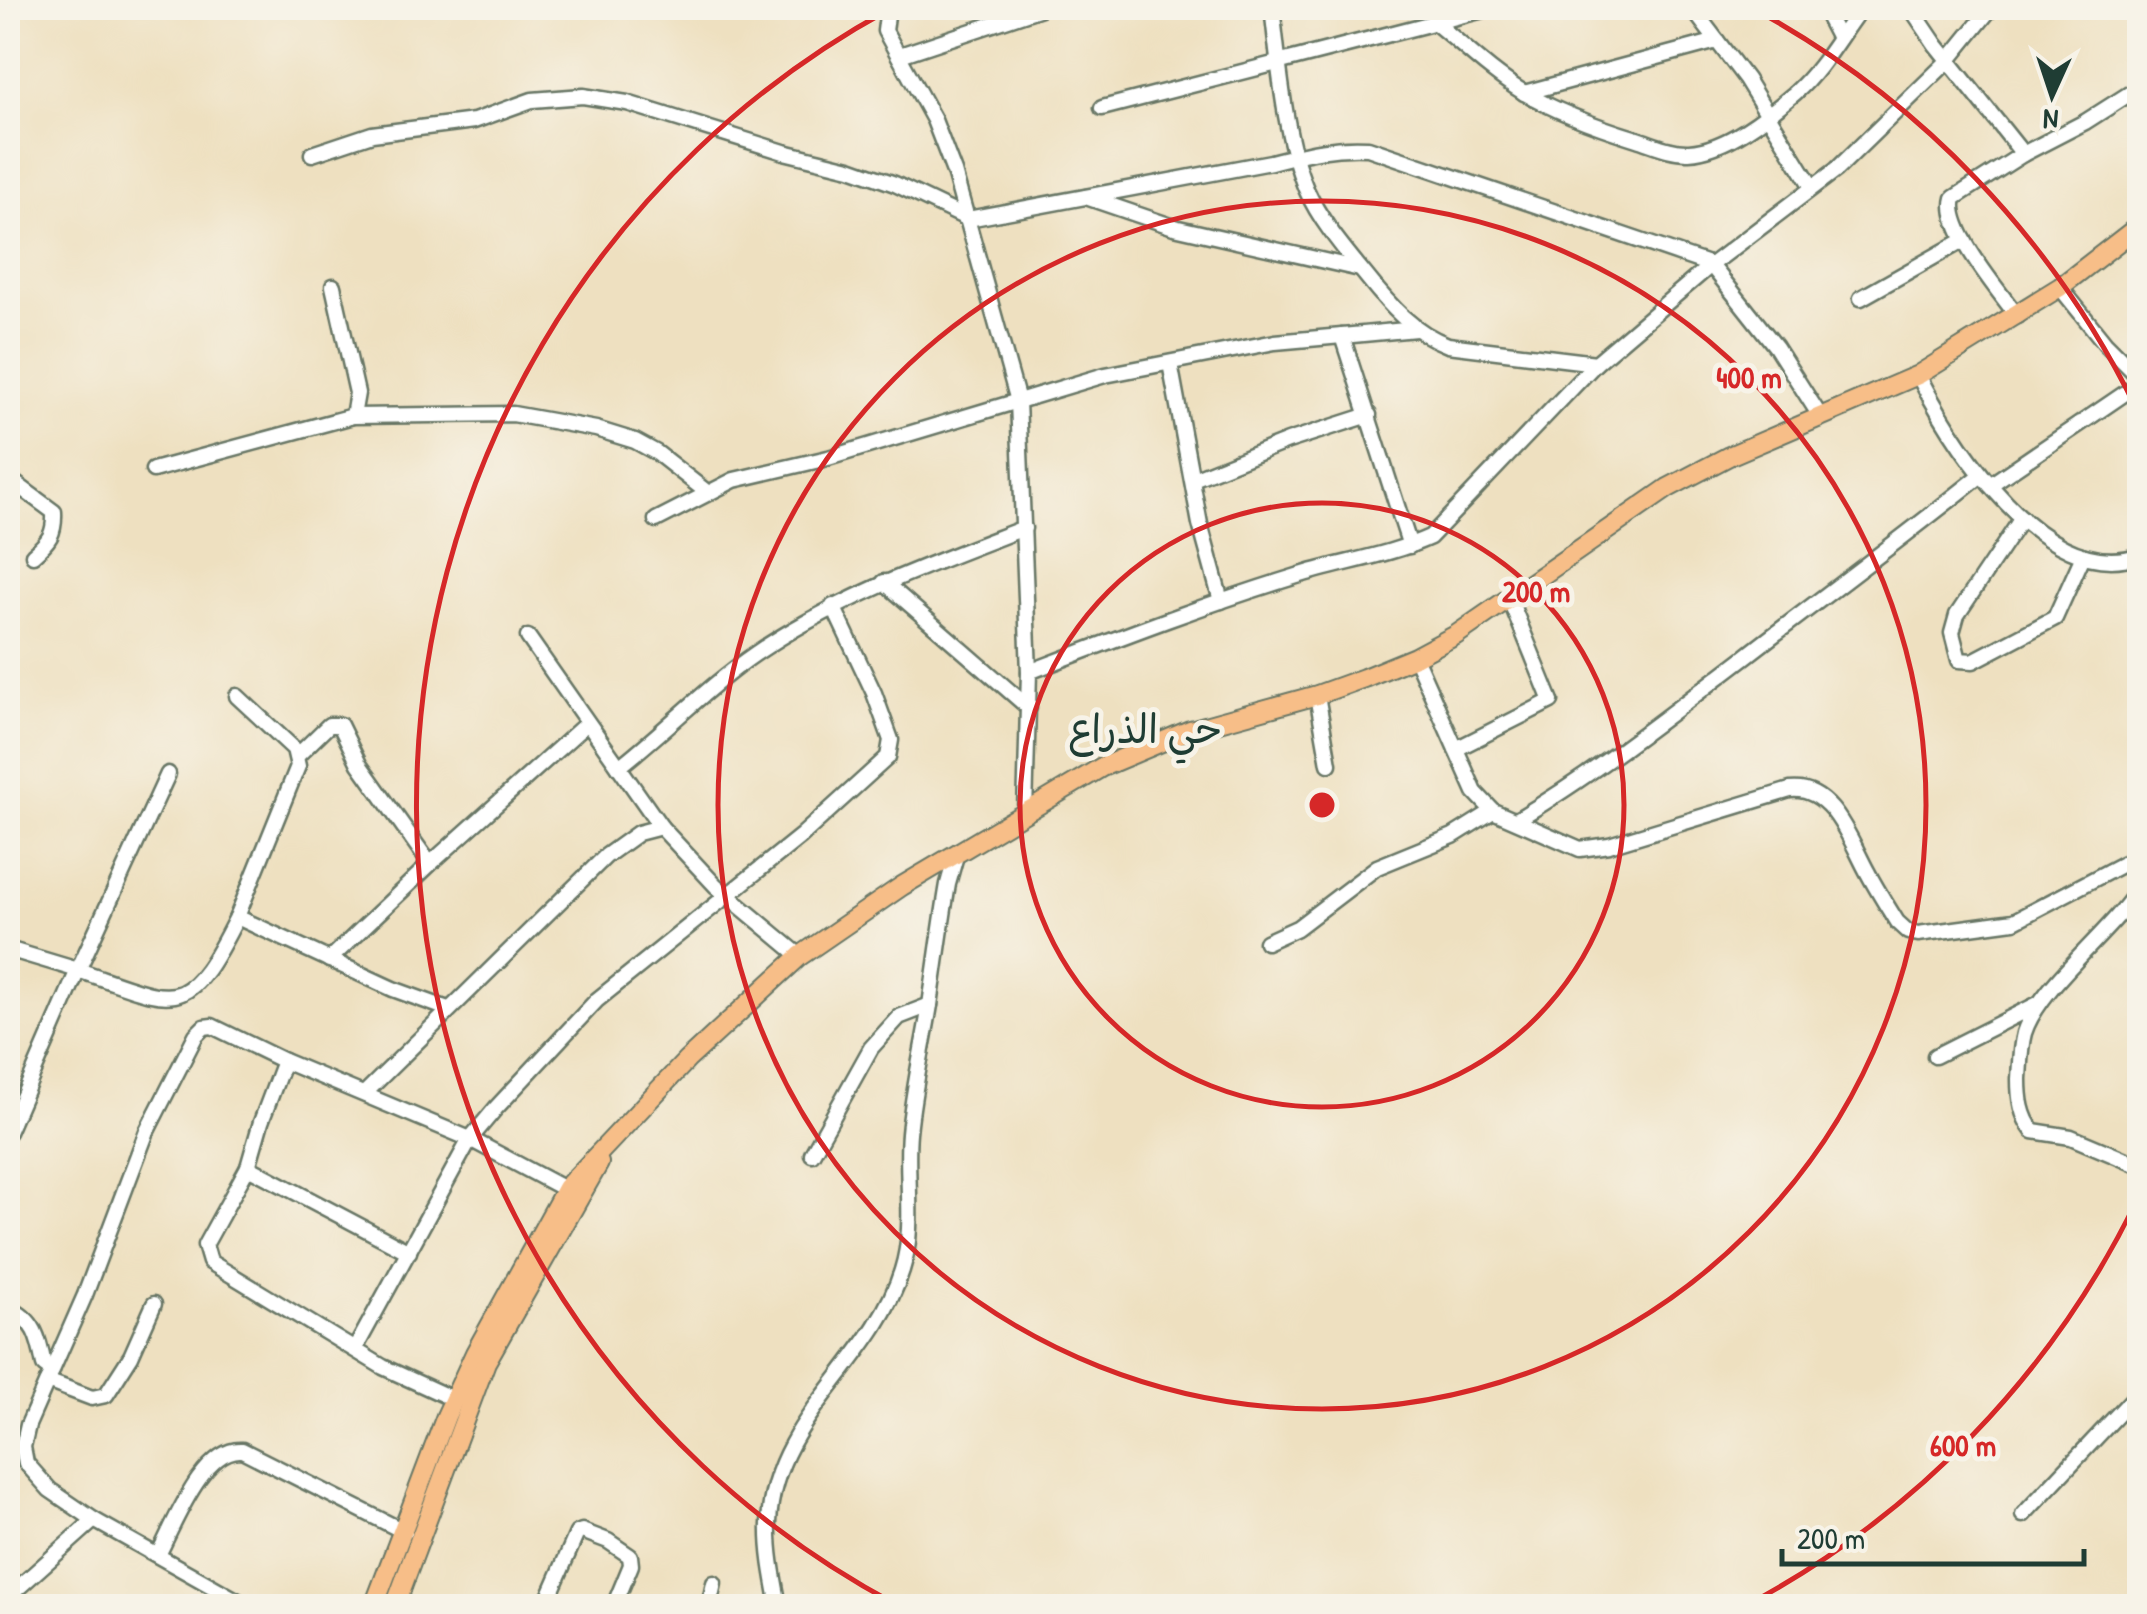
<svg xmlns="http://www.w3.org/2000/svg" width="2147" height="1614" viewBox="0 0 2147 1614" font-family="'Patrick Hand','Playpen Sans Arabic',sans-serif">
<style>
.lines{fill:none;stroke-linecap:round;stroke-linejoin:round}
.minor-casing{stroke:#677665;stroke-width:19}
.major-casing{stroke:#677665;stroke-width:22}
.minor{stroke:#fff;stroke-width:14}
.major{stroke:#f7be88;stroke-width:18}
.ring{fill:none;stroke:#d62828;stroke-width:5}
.labels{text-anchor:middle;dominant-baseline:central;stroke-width:10;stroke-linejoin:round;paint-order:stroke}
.neighbourhood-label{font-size:40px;fill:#1f3d34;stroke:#f7f3e8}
.centre{fill:#d62828;stroke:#f7f3e8;stroke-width:5}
.ring-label{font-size:30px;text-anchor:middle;font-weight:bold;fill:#d62828;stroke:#f7f3e8;stroke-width:10;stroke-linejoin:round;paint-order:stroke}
</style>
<rect width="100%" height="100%" fill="#f7f3e8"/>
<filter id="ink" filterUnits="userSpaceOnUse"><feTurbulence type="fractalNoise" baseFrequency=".01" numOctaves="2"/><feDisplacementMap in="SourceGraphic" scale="20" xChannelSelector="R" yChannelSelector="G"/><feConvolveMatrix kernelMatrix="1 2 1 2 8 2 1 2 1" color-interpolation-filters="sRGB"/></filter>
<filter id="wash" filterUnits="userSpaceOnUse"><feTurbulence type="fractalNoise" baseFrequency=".0048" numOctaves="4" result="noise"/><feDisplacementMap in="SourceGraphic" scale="40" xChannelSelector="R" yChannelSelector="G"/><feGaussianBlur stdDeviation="2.25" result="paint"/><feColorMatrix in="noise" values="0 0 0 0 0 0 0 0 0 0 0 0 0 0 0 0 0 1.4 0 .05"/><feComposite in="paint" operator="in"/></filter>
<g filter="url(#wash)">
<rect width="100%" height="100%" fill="#eee0c0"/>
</g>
<g filter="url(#ink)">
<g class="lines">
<defs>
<g id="minor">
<path d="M888,8L885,31L934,120L954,172L1018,401L1029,672L1025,812"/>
<path d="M1272,8C1279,64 1284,136 1306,189C1320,221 1345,250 1367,277C1390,306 1413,332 1448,345L1596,363"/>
<path d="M1692,8L1746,79L1812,187"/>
<path d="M1823,8L1838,37"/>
<path d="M1911,8L1936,45L2023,154"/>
<path d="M1433,21C1463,45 1490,72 1523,92C1558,113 1598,127 1637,139C1653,144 1672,153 1689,152C1726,150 1768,116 1795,93C1822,69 1840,35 1861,8"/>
<path d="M900,55L1041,8"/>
<path d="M1524,93L1717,41"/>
<path d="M1102,108L1491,8"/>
<path d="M312,154L372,134L474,121L532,100L583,96L627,103L784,152L850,168L895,184L968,219L1271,162C1305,153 1333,146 1368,148L1711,265L1776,347L1820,416"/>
<path d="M1086,197L1174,227L1360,269"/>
<path d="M333,286L357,393L353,416"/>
<path d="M2060,287L2105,343L2140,378"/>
<path d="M1861,298L1964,240"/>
<path d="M2017,316C1998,289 1945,229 1954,198L2023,154L2085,122L2140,87"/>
<path d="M1342,336L1416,329"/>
<path d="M1170,363L1200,524L1221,601"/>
<path d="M1918,375C1954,444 2044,588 2140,555"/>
<path d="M153,470L353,416L513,414L596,429L635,441L657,453L708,493"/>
<path d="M8,478L54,512C55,534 49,541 33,555"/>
<path d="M1193,479L1288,441L1369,415"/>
<path d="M1990,485L2140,383"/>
<path d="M2022,518L1957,615L1952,633L1959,660L1973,661L2055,618L2083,556"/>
<path d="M656,520L734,480L828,458L1105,375L1275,342L1342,336L1410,546"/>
<path d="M884,582L1029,708"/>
<path d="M528,637L661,827L716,886L800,956"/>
<path d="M1415,657L1475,792L1493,811L1580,849L1609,845L1790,790C1833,785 1851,843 1868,873C1877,890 1887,906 1897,922L1908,932L1918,934L2014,921L2140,855"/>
<path d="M1029,672C1118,638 1206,604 1297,576C1341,562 1388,556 1430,537L1596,363L1711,265L1836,170L1949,60L1991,8"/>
<path d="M1317,695L1329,764"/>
<path d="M1456,749L1551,701L1510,600"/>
<path d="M297,756L329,725H340L359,764L430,864"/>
<path d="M619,767C665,731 707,687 755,654C838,597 931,564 1024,528"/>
<path d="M1516,820C1597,772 1671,713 1745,657C1824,596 1903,538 1980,476"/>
<path d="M2140,887C2111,933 2039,986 2024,1033C2020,1048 2020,1064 2019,1079C2019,1098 2021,1116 2033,1131L2071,1137L2140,1166"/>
<path d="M237,917L298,766L294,749L237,696"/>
<path d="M1266,942L1297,928L1377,867L1453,836L1493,811"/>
<path d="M8,949L78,970L168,774"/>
<path d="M329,960L430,864L586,724"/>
<path d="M1935,1056L2038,1004"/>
<path d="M284,1061L261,1122L248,1167L205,1245L210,1262L383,1367L455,1400"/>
<path d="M365,1093L606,856L638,833L661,827"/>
<path d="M8,1132L78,970C178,1004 185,1020 237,917L393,989L448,1009"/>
<path d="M812,1154L871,1048L899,1017L930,1005"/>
<path d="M248,1167L409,1252"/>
<path d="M8,1308C35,1319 39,1339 44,1365L52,1371"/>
<path d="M355,1349L470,1139L496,1108L597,1000L801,836L888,757L891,740L874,693L833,606"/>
<path d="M47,1381L92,1398L106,1395L131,1356L154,1304"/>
<path d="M2023,1515L2140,1391"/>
<path d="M158,1555C174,1525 203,1447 242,1450L405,1532"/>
<path d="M8,1597L94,1520"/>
<path d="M247,1606L94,1520L50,1490L26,1463L23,1447L28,1425L85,1295L147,1131L196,1035L204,1027L212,1026L284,1061L470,1139L572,1193"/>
<path d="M545,1606L577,1533L582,1531L608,1541L630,1556L631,1565L614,1606"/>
<path d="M709,1606L714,1583"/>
<path d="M779,1606C774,1580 768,1551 769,1523C773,1419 873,1364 902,1270C916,1227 905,1178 909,1133C913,1090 923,1048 930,1005C936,965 941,925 948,884L957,852"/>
</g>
<g id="major">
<path d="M374,1606L446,1416L475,1353L566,1188L687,1060L800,956L902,886L1102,767L1190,730L1317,695L1364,678L1415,657L1456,635L1668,488L1729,456L1918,375L2060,287L2140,225"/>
<path d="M395,1606L486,1362L599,1163"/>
</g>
</defs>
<use href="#minor" class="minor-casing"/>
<use href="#major" class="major-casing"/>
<use href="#minor" class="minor"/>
<use href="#major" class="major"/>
</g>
</g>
<g class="ring">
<circle cx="1322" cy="805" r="302"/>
<circle cx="1322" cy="805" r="604"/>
<path d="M2136 1202A906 906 0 0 1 1747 1605M897 1605A906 906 0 0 1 890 9M1754 9A906 906 0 0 1 2136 408"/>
</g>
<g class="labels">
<g class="neighbourhood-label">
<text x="1145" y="728">حي الذراع</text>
</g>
</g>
<circle cx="1322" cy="805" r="15" class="centre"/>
<g class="ring-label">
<text x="1749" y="388">400 m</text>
<text x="1536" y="602">200 m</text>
<text x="1963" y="1456">600 m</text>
</g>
<rect width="2147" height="1614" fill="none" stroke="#f7f3e8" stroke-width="40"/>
<g transform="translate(2052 95) rotate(183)" stroke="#f7f3e8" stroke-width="8" paint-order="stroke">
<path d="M0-8L18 38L0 25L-18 38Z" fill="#1f3d34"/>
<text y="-15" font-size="28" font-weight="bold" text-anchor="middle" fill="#1f3d34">N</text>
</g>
<path d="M1782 1549v15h302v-15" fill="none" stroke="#1f3d34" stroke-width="5"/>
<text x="1797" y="1549" font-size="30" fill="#1f3d34" stroke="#f7f3e8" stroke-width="8" paint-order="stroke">200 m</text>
</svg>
